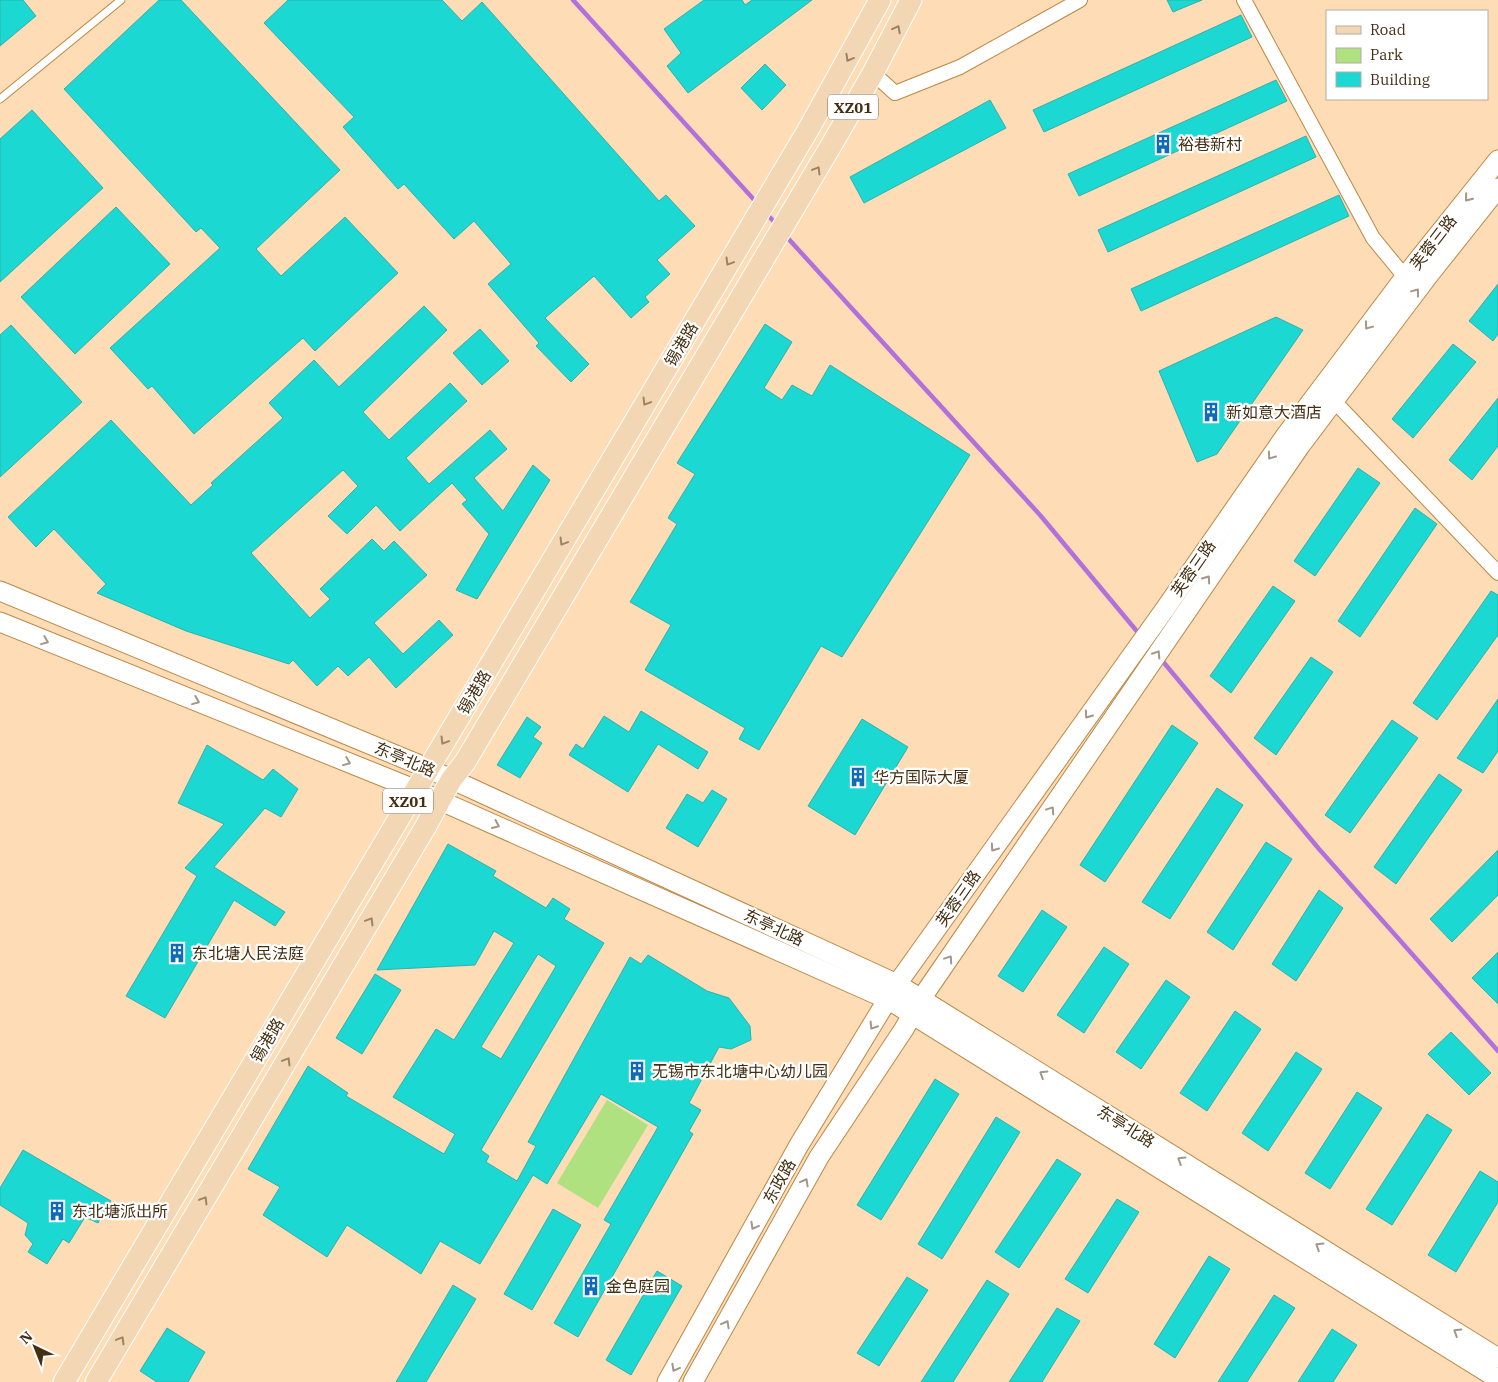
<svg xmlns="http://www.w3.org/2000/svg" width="1498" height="1382" viewBox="0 0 1498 1382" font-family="'IBM Plex Serif','Noto Sans SC',serif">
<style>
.green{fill:#b0e180}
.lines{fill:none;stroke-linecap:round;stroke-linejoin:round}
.stream{stroke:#b270dc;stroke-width:4.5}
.building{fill:#1bd8d2;stroke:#32b0ab;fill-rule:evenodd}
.lane-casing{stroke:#bc8744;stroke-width:9}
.street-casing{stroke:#bc8744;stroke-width:16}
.secondary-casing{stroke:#bc8744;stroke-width:21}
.primary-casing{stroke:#fff;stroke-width:23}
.lane{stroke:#fff;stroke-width:7}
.street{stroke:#fff;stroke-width:14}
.secondary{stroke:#fff;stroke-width:19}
.primary{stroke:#f3d7b5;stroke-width:21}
.oneway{stroke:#9c8364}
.oneway2{stroke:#a29788}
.labels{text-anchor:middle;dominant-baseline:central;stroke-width:4.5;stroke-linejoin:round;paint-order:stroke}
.shield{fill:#fff;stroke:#7d6d59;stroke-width:1}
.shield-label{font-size:15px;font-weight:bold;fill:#452f12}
.poi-label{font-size:16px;fill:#452f12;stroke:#fff;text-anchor:start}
.street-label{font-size:16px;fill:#452f12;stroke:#fff}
</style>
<rect width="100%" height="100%" fill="#fedcb5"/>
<path class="green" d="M607,1100L648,1125L598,1208L557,1183Z"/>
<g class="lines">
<g class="stream">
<path d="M573,0L757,203"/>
<path d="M765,212L777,225"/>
<path d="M785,235L1040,515L1140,635"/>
<path d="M1160,658L1319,849L1498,1051"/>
</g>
</g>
<g class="building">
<path d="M0,0H23L36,16L0,46Z"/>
<path d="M159,0H181L340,170L256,249L281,276L345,217L398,273L315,351L303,338L194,434L152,386L148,389L110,348L220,248L201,228L196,232L64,89Z"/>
<path d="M288,0H442L462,21L482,2L659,201L666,195L695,226L657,260L670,274L645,297L649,302L631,318L594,276L545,318L589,364L571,382L536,346L539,343L488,284L511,264L474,221L454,239L404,184L398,189L343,127L354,117L264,23Z"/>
<path d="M704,0H742L745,5L752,0H812L688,93L667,66L681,53L664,29Z"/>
<path d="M1167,0H1202L1173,12Z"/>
<path d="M1241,15L1252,37L1044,132L1033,110Z"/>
<path d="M765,64L786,85L762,110L741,88Z"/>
<path d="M1276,80L1287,101L1079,196L1068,174Z"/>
<path d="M990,100L1006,128L864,203L850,177Z"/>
<path d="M32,110L103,188L0,282V139Z"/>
<path d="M1306,136L1316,157L1108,252L1098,230Z"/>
<path d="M1339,195L1349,216L1141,311L1131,289Z"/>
<path d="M116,207L170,264L75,354L21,297Z"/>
<path d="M1498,284V334L1493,341L1469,321Z"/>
<path d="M424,306L447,330L363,412L389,440L450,383L467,401L406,458L429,484L490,430L507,449L474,478L503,511L533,465L550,480L477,599L456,590L489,534L462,504L467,500L452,483L400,531L376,505L347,534L328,516L358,486L343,470L251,553L310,618L330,599L320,589L372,539L384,551L394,541L427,575L374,623L403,654L439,620L453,635L396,688L369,657L348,676L338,666L317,686L293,660L289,664L186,631L97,593L106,584L54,529L36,547L8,517L111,420L191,505L213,485L211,483L283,418L269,403L314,360L339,387Z"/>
<path d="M1276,317L1303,330L1217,454L1197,462L1159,371Z"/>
<path d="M765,324L792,342L764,388L782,400L792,385L812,396L830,365L970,455L842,657L821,646L759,750L739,739L745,728L645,670L671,625L630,602L677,524L668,518L695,474L677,463Z"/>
<path d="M11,325L82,402L0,477V335Z"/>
<path d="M480,329L509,361L482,385L453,353Z"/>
<path d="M1453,344L1476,362L1413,438L1392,419Z"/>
<path d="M1498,398V446L1472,480L1449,460Z"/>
<path d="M1358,468L1380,483L1315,576L1294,561Z"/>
<path d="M1415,508L1437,524L1360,637L1338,621Z"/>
<path d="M1273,586L1295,601L1231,693L1210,676Z"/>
<path d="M1491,591L1498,595V635L1437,720L1413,703Z"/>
<path d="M1311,657L1333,672L1276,755L1254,738Z"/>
<path d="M1498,699V751L1483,773L1457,758Z"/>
<path d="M641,711L708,752L698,769L658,744L628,792L569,755L576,744L583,749L604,716L629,732Z"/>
<path d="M527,717L541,727L533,737L542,743L520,778L497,765Z"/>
<path d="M862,719L908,747L855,835L808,806Z"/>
<path d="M1392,720L1418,738L1350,833L1325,815Z"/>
<path d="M1172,725L1198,743L1105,882L1080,865Z"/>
<path d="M207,745L263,780L273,769L298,789L281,817L265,808L214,867L285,912L275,926L234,900L165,1018L126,996L197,876L185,868L224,824L178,803Z"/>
<path d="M1439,774L1462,790L1396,884L1374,867Z"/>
<path d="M1217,788L1243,805L1170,919L1142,902Z"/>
<path d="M712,790L727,799L698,847L666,828L687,794L703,803Z"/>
<path d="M1266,842L1292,859L1233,950L1207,932Z"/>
<path d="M448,844L496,871L493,876L546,908L553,898L570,909L564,919L604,943L481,1150L489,1156L486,1162L517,1181L536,1146L528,1142L630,957L641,964L648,955L707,991L729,998L750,1026L751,1040L731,1049L719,1047L689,1103L701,1110L689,1131L693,1134L578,1337L554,1323L611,1224L604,1220L658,1127L601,1094L547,1184L533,1175L480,1264L440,1241L421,1274L347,1225L327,1257L263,1215L280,1187L248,1169L308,1066L348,1093L346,1096L444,1154L455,1134L393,1097L436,1029L454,1040L514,943L494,931L475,965L377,970ZM538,954L556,966L501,1059L481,1047Z"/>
<path d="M1498,850V895L1452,942L1430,919Z"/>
<path d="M1319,890L1343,908L1296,981L1272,964Z"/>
<path d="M1042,910L1067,927L1023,992L998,976Z"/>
<path d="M1104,947L1129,964L1084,1033L1057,1015Z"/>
<path d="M1498,952V1004L1472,978Z"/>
<path d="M375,974L401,990L362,1054L336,1038Z"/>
<path d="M1166,980L1190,997L1141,1069L1116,1052Z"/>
<path d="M1235,1011L1261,1029L1207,1111L1180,1093Z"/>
<path d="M1451,1032L1491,1073L1469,1095L1428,1054Z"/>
<path d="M1296,1052L1322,1069L1268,1151L1242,1133Z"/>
<path d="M935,1079L959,1094L881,1220L857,1205Z"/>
<path d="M1357,1092L1382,1108L1330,1189L1305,1173Z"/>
<path d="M1427,1114L1452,1130L1392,1225L1366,1209Z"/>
<path d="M996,1117L1020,1132L942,1259L918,1244Z"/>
<path d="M23,1150L111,1201L98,1223L85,1217L69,1243L63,1239L47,1264L28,1252L33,1244L25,1235L28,1223L0,1205V1188Z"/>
<path d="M1057,1159L1081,1174L1019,1268L995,1252Z"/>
<path d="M1480,1171L1498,1182V1202L1456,1272L1428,1255Z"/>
<path d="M1117,1199L1139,1212L1088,1293L1065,1279Z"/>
<path d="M553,1209L581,1225L532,1310L504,1294Z"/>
<path d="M1209,1256L1230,1269L1175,1358L1154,1344Z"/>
<path d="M657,1271L682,1286L631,1375L606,1360Z"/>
<path d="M907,1277L928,1290L879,1366L857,1353Z"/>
<path d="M987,1280L1009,1294L953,1382H921Z"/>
<path d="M453,1285L476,1299L426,1382H396Z"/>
<path d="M1274,1295L1295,1308L1247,1382H1218Z"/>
<path d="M1057,1308L1080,1321L1042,1382H1009Z"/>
<path d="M167,1328L205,1352L188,1382H157L140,1371Z"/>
<path d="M1332,1329L1357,1345L1333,1382H1298Z"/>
</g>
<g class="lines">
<defs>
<path id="lane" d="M0,99L121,0"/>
<g id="street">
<path d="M1244,0L1373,238L1405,277"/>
<path d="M873,73L895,93L960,67L1080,0"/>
<path d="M1334,401L1498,573"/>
</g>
<g id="secondary">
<path d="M0,591L427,768L897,984L1498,1358"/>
<path d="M0,622L414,789L889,1000L1498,1379"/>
<path d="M667,1382L799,1145L897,984L1165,609L1286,435L1414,265L1498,160"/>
<path d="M693,1382L819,1157L904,1029L921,999L1300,446L1428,276L1498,188"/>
</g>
<g id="primary">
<path d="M64,1382L808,130L880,0"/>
<path d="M96,1382L426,826L451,780L465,762L832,144L873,73L911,0"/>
</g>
</defs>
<use href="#lane" class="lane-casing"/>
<use href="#street" class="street-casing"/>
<use href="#secondary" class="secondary-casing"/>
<use href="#primary" class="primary-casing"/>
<use href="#lane" class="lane"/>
<use href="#street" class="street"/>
<use href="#secondary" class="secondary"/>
<use href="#primary" class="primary"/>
</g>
<defs><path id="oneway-chevron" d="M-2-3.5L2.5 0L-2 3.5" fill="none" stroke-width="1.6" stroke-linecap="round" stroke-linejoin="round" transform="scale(1.25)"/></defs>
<g class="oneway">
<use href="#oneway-chevron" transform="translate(897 29) rotate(-62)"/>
<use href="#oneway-chevron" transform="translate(849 58) rotate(119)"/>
<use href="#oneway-chevron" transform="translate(817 170) rotate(-59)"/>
<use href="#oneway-chevron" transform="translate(729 262) rotate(121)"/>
<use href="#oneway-chevron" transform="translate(646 402) rotate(121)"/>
<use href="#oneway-chevron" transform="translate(563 542) rotate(121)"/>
<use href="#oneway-chevron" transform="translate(444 741) rotate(121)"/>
<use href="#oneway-chevron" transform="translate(370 921) rotate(-59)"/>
<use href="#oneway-chevron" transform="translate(287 1061) rotate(-59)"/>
<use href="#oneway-chevron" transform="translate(204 1200) rotate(-59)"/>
<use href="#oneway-chevron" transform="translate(121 1340) rotate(-59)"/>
</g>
<g class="oneway2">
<use href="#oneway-chevron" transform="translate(1468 198) rotate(129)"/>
<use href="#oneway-chevron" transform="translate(1416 292) rotate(-53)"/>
<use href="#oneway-chevron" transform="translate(1368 326) rotate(127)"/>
<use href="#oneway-chevron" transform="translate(1271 456) rotate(125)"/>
<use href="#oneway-chevron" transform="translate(1207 579) rotate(-55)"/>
<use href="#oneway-chevron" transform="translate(45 641) rotate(22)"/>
<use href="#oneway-chevron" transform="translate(1157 654) rotate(-57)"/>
<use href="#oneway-chevron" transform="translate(196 701) rotate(22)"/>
<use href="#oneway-chevron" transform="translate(1088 715) rotate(125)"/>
<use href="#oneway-chevron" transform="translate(347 762) rotate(22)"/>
<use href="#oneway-chevron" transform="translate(1051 810) rotate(-56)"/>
<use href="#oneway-chevron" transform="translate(496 825) rotate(24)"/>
<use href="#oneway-chevron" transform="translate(994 848) rotate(125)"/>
<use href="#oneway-chevron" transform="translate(949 959) rotate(-56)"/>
<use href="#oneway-chevron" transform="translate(873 1026) rotate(122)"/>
<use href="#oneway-chevron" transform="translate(1043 1074) rotate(-148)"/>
<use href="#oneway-chevron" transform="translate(1181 1160) rotate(-148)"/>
<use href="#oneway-chevron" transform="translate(805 1182) rotate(-61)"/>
<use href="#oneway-chevron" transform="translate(754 1226) rotate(119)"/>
<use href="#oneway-chevron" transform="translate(1319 1246) rotate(-148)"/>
<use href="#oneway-chevron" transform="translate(726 1324) rotate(-61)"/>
<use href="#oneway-chevron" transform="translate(1457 1332) rotate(-148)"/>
<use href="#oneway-chevron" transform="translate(675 1368) rotate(119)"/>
</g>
<defs>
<symbol id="building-bare" viewBox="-9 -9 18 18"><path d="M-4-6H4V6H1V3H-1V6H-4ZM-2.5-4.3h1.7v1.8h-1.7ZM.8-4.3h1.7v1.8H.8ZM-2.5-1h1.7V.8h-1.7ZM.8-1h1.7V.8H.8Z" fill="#106ab8" stroke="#fff" stroke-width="2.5" paint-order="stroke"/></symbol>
</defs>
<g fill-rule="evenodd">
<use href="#building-bare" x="1149" y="130" width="28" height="28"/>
<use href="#building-bare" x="1197" y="398" width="28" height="28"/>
<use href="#building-bare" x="844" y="763" width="28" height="28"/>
<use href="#building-bare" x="163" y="939" width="28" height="28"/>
<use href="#building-bare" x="623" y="1057" width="28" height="28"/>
<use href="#building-bare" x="43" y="1197" width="28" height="28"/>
<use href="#building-bare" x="577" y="1272" width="28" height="28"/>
</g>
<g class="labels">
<g class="shield">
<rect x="828" y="94.5" width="50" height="25" rx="4"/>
<rect x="383" y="788.5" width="50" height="25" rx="4"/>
</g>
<g class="shield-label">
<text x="853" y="107">XZ01</text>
<text x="408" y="801">XZ01</text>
</g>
<g class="poi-label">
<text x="1178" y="144">裕巷新村</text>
<text x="1226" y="412">新如意大酒店</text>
<text x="873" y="777">华方国际大厦</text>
<text x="192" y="953">东北塘人民法庭</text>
<text x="652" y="1071">无锡市东北塘中心幼儿园</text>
<text x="72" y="1211">东北塘派出所</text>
<text x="606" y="1286">金色庭园</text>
</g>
<g class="street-label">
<text transform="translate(1433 242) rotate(-52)">芙蓉三路</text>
<text transform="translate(681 344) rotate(-59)">锡港路</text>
<text transform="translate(1193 568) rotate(-55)">芙蓉三路</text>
<text transform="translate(474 692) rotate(-59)">锡港路</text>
<text transform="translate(405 759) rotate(23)">东亭北路</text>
<text transform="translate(958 898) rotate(-55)">芙蓉三路</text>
<text transform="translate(774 927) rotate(25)">东亭北路</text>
<text transform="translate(267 1040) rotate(-59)">锡港路</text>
<text transform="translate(1126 1126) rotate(32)">东亭北路</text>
<text transform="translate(779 1181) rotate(-61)">东政路</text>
</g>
</g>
<rect x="1326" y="10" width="162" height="90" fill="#ffffff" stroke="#b5aca0"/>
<rect x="1336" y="26" width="25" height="8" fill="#f3d7b5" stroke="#b5aca0"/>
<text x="1370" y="35" font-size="15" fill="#452f12">Road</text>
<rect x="1336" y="48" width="25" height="15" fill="#b0e180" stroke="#b5aca0"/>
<text x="1370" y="60" font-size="15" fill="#452f12">Park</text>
<rect x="1336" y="72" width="25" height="15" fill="#1bd8d2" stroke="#b5aca0"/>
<text x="1370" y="85" font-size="15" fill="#452f12">Building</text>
<g transform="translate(35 1347) rotate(317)" stroke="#ffffff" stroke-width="4" paint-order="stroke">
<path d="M0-4L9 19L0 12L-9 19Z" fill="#452f12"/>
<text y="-8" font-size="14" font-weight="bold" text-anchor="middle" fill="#452f12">N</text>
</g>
</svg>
